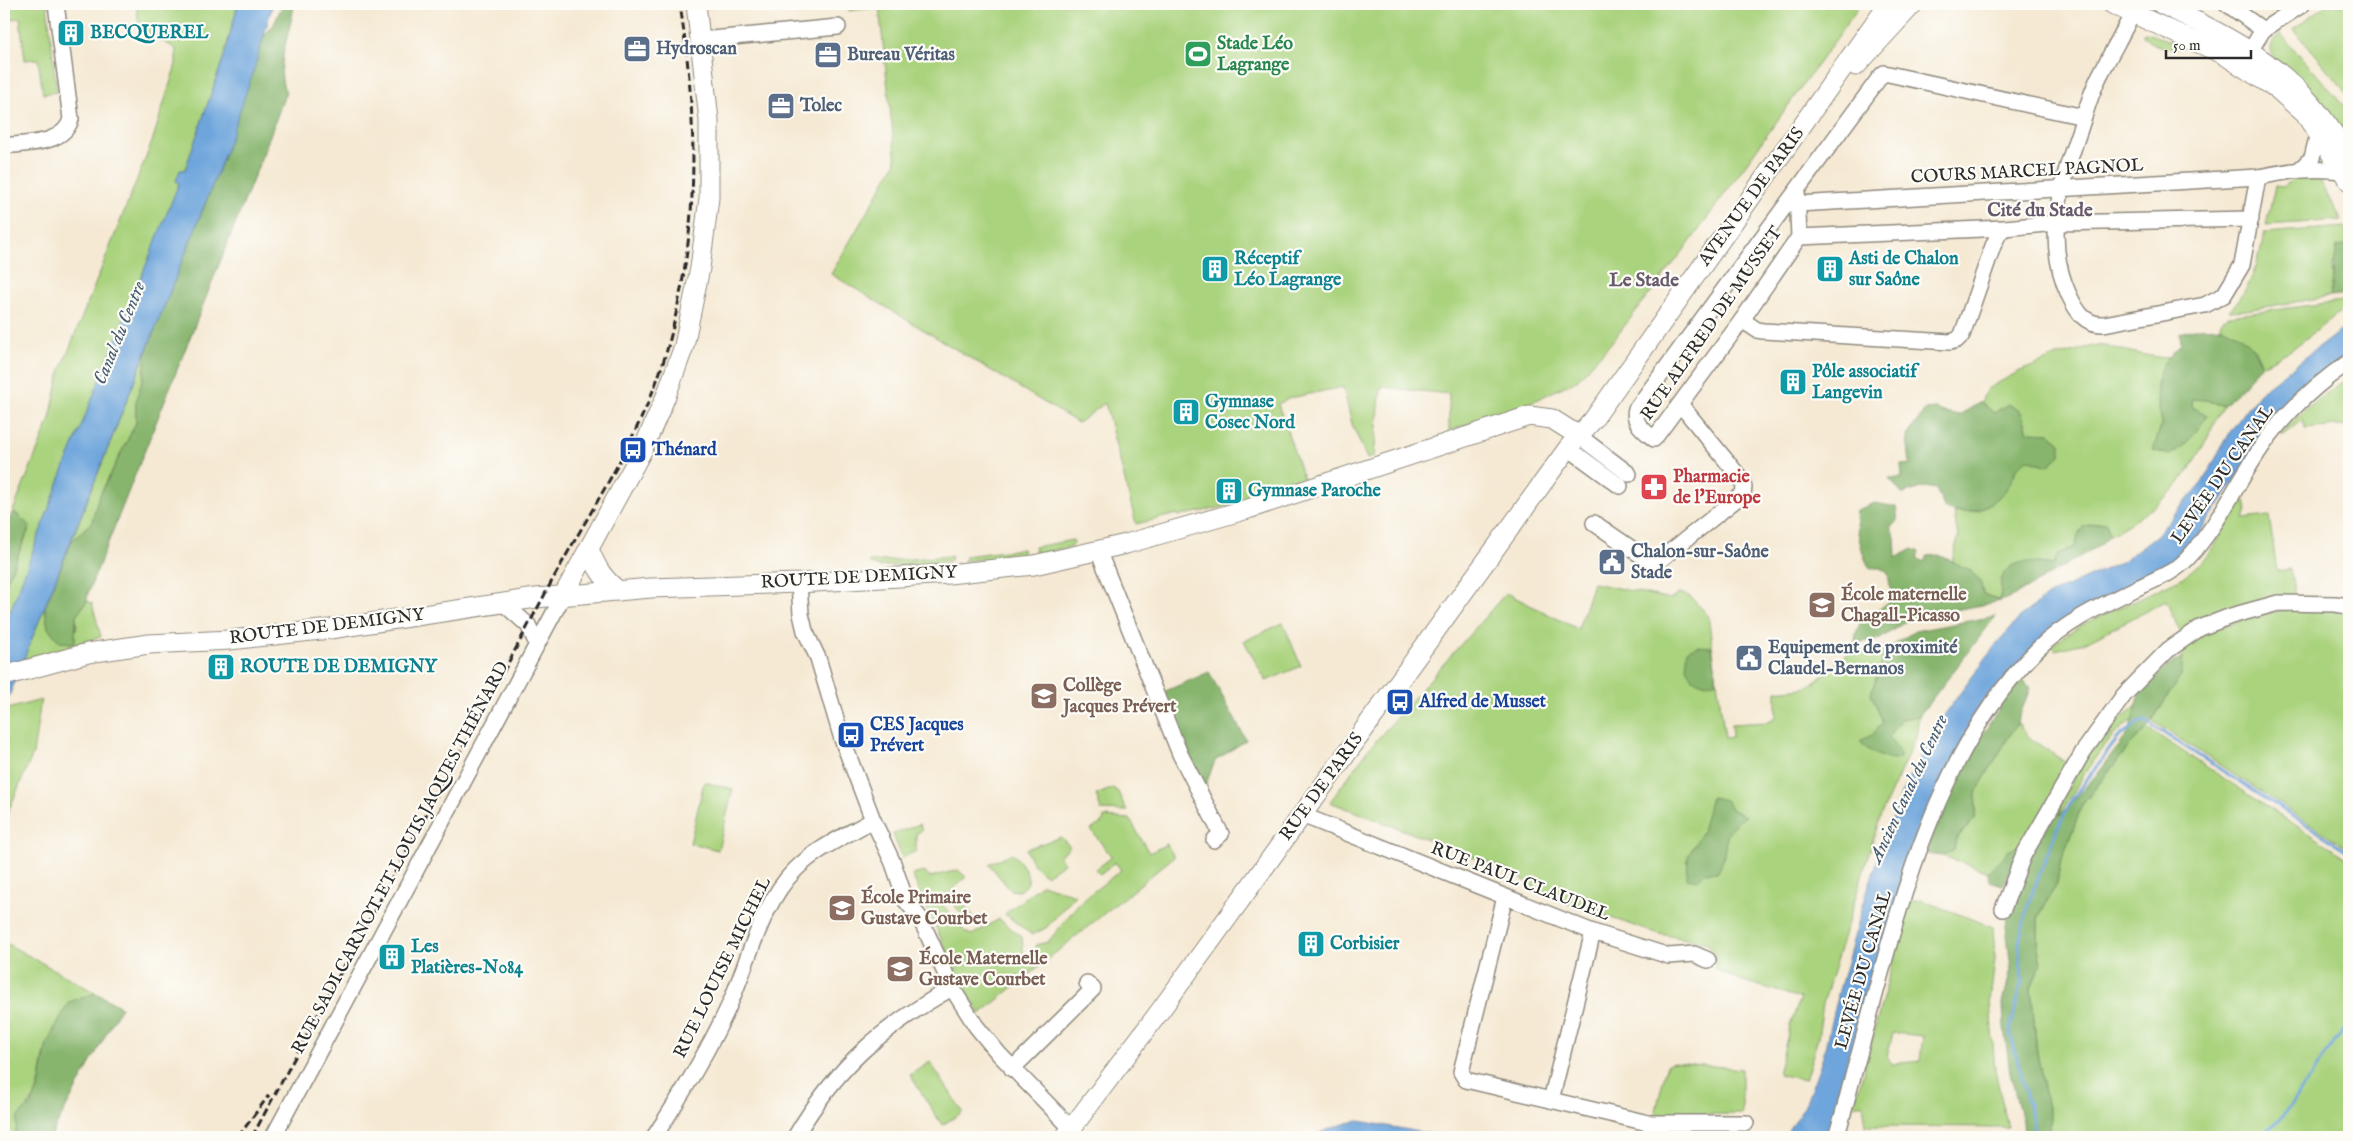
<svg xmlns="http://www.w3.org/2000/svg" width="2353" height="1141" viewBox="0 0 2353 1141" font-family="'IM FELL English',serif">
<style>
.green{fill:#aad37e;stroke:#6a7f54;fill-rule:evenodd}
.forest{fill:#87b56d;stroke:#59704c}
.water{fill:#6ea5dc;stroke:#4c6884}
.lines{fill:none;stroke-linecap:round;stroke-linejoin:round}
.stream{stroke:#6ea5dc;stroke-width:3}
.minor-casing{stroke:#908a7f;stroke-width:18}
.major-casing{stroke:#908a7f;stroke-width:21}
.minor{stroke:#fff;stroke-width:15}
.major{stroke:#fff;stroke-width:19}
.rail{stroke:#2b2b2b;stroke-width:3;stroke-dasharray:8 4;stroke-linecap:butt}
.labels{text-anchor:middle;dominant-baseline:central;stroke-width:4.5;stroke-linejoin:round;paint-order:stroke}
.culture-label{font-size:18px;font-weight:bold;fill:#0d838f;stroke:#fdfcf7;text-anchor:start}
.leisure-label{font-size:18px;font-weight:bold;fill:#27864d;stroke:#fdfcf7;text-anchor:start}
.service-label{font-size:18px;font-weight:bold;fill:#4e5e75;stroke:#fdfcf7;text-anchor:start}
.street-label{font-size:18px;fill:#2b2b2b;stroke:#fdfcf7}
.transit-label{font-size:18px;font-weight:bold;fill:#164399;stroke:#fdfcf7;text-anchor:start}
.health-label{font-size:18px;font-weight:bold;fill:#be3a42;stroke:#fdfcf7;text-anchor:start}
.education-label{font-size:18px;font-weight:bold;fill:#785e54;stroke:#fdfcf7;text-anchor:start}
.neighbourhood-label{font-size:19px;font-weight:bold;fill:#675a6c;stroke:#fdfcf7}
.water-label{font-size:19px;font-style:italic;fill:#465c72;stroke:#fdfcf7}
</style>
<rect width="100%" height="100%" fill="#fdfcf7"/>
<filter id="ink" filterUnits="userSpaceOnUse"><feTurbulence type="fractalNoise" baseFrequency=".02" numOctaves="2"/><feDisplacementMap in="SourceGraphic" scale="10" xChannelSelector="R" yChannelSelector="G"/><feConvolveMatrix kernelMatrix="1 2 1 2 8 2 1 2 1" color-interpolation-filters="sRGB"/></filter>
<filter id="wash" filterUnits="userSpaceOnUse"><feTurbulence type="fractalNoise" baseFrequency=".0096" numOctaves="4" result="noise"/><feDisplacementMap in="SourceGraphic" scale="20" xChannelSelector="R" yChannelSelector="G"/><feGaussianBlur stdDeviation="1.12" result="paint"/><feColorMatrix in="noise" values="0 0 0 0 0 0 0 0 0 0 0 0 0 0 0 0 0 1.4 0 .05"/><feComposite in="paint" operator="in"/></filter>
<g filter="url(#wash)">
<rect width="100%" height="100%" fill="#f5e9d3"/>
<g class="green">
<path d="M4,4H47L57,92L43,94L38,59L25,60L20,18L4,20Z"/>
<path d="M136,4H238L225,53L185,170L180,171L176,181L180,183L61,476L4,628V588L30,527L13,511L50,419L60,372L152,142L176,64V49L139,27Z"/>
<path d="M849,4H1861L1688,245L1611,343L1577,380L1532,402L1449,431V394L1381,387L1374,456L1367,459L1352,424L1343,387L1290,398L1278,404L1304,481L1250,502L1178,516L1177,514L1136,524L1105,403L1078,423L831,274L896,162L879,7L849,11Z"/>
<path d="M2328,4H2349V95L2293,29Z"/>
<path d="M2146,33L2180,44L2178,48C2165,48 2149,46 2142,34Z"/>
<path d="M2280,33L2349,111V138L2314,96L2275,59C2268,48 2271,42 2280,33Z"/>
<path d="M2315,174L2342,220L2266,225L2275,186L2283,187L2295,178Z"/>
<path d="M2345,227L2349,237V251L2344,246L2332,267L2333,283L2330,296L2246,310L2229,311C2251,288 2259,263 2264,233Z"/>
<path d="M2349,300V305L2291,350L2262,365L2255,350L2219,327L2222,320L2229,316Z"/>
<path d="M2097,345C2121,348 2143,357 2168,358C2147,384 2165,399 2161,427C2159,434 2155,442 2154,450L2170,455C2187,446 2197,430 2208,415L2193,408L2191,399L2206,400L2224,406C2210,426 2204,450 2189,470C2168,501 2140,517 2109,536L2106,522L2084,526L2079,534L2075,547L2058,554L2053,565L2039,563L2001,582V601L1983,594L1980,581L1952,561L1958,537L1954,513L1980,510L2007,488L2020,463L2028,459L2048,466L2060,455L2061,443L2049,433L2028,432L2025,421L1994,413L1981,402L1987,389L2018,372L2060,355Z"/>
<path d="M147,350L143,378L136,402V423L98,499L92,522L71,542Z"/>
<path d="M2349,378V425L2305,429L2303,419L2282,436V433C2302,410 2323,394 2349,378Z"/>
<path d="M2245,500L2247,510L2244,519L2269,516L2277,571L2290,569L2295,595L2222,611L2180,632L2166,601L2084,643L2055,650L2051,646L2080,626L2184,577L2208,556L2235,508Z"/>
<path d="M1073,540L1074,544L1071,547L1039,553L1035,552L1034,547Z"/>
<path d="M1022,549L1023,554L1020,556L965,561V556Z"/>
<path d="M951,556L952,559L949,561L878,567L869,562Z"/>
<path d="M1593,583L1671,599L1680,593L1691,597L1708,615L1725,738L1732,737L1731,724L1768,722L1776,718V691L1804,688L1815,682L1850,652L1886,650L1871,693L1883,723L1877,730L1901,719L1919,716L1916,737L1880,817L1823,1004L1818,1038L1805,1080L1778,1074L1790,1026L1800,998L1743,981L1715,969L1716,958L1707,943L1660,934L1571,905L1539,891L1513,872L1330,802L1367,751L1506,593L1578,629Z"/>
<path d="M87,601L92,603L101,637L23,660L45,607L48,628L60,642L77,629L76,616Z"/>
<path d="M2289,608L2329,610L2349,614V849L2152,721L2163,704L2183,658L2181,651L2211,629Z"/>
<path d="M1283,623L1301,666L1266,681L1244,641Z"/>
<path d="M41,700L33,754L4,821V710Z"/>
<path d="M2137,705L2134,719C2100,740 2080,783 2059,816C2060,803 2065,795 2071,784C2090,749 2107,730 2137,705Z"/>
<path d="M2017,723L2030,738L2069,765L2024,843L2007,852L1988,872L1943,856L1954,849L1956,839L1975,819L1976,792Z"/>
<path d="M2147,728L2349,860V1137H2050V1118L2037,1053L2031,988L2041,963L2038,949V918L2057,883L2060,864L2082,805L2127,749Z"/>
<path d="M704,782L733,789L718,850L690,843Z"/>
<path d="M1113,788L1118,792L1127,811L1101,810L1096,795Z"/>
<path d="M1104,817L1130,819L1149,853L1167,844L1174,857L980,1014L961,983L912,875L924,872L930,877L958,870L966,877L952,891L980,924L976,925L967,922L948,896L942,904L965,932L972,935L999,919L1022,937L1024,957L1035,956L1036,945L1048,942L1080,902L1121,870L1115,862L1100,874L1095,870L1112,857L1091,830L1103,822Z"/>
<path d="M920,824L922,830L916,834V851L902,858L893,834Z"/>
<path d="M1061,837L1070,847L1059,856L1064,863L1046,875C1035,869 1030,860 1026,849Z"/>
<path d="M1012,853C1020,862 1029,870 1028,883L1019,891L1010,890L989,864Z"/>
<path d="M1042,884L1075,895L1046,928L1032,935L1005,914Z"/>
<path d="M1921,900L1993,927L1995,959L1990,1002L1995,1071L2008,1127L1866,1126L1863,1103L1854,1106L1909,902ZM1893,1033L1923,1036L1920,1061L1892,1064L1887,1056Z"/>
<path d="M4,942L96,993L69,1002C62,1016 52,1030 47,1045C37,1075 46,1093 18,1116L16,1134L19,1137H4Z"/>
<path d="M930,1062L963,1112L942,1125L910,1075Z"/>
<path d="M1674,1062L1742,1069V1114L1655,1115L1667,1064Z"/>
</g>
<g class="forest">
<path d="M283,4H294C292,28 273,71 286,92L262,157L88,593L87,601L76,616L75,643L60,642L48,628L45,607L71,542L92,522L98,499L136,423V402L143,378L147,350L224,156L264,36L274,24Z"/>
<path d="M2344,246L2349,251V294L2330,296C2334,280 2333,264 2337,247Z"/>
<path d="M2223,327C2245,336 2252,345 2262,365L2224,406L2206,400L2191,399L2193,408L2208,415C2197,430 2187,446 2170,455L2153,450L2161,426L2156,385L2161,367L2181,343L2180,333L2198,328Z"/>
<path d="M1981,402L1994,413L2008,404L2021,412L2028,432L2049,433L2061,443L2060,455L2048,466L2028,459C2015,465 2015,476 2008,487C1994,507 1967,518 1945,509L1936,489L1925,487L1902,494L1889,478H1902L1901,465L1910,464L1907,436L1925,410L1936,409L1949,414L1959,415Z"/>
<path d="M1875,503L1896,507L1898,521L1890,527L1895,537L1896,558L1912,549L1919,552L1917,558L1924,562L1927,556L1939,555L1970,570L1980,581L1983,594L2000,601C2001,595 2000,587 2001,581C2009,555 2033,563 2053,565L2058,554L2075,547L2079,534L2084,526L2107,522L2109,536L2101,544L2017,594L2001,601L1909,619L1880,639L1855,643C1856,614 1874,616 1892,599L1888,573L1880,568H1870C1862,558 1855,524 1857,510Z"/>
<path d="M13,511L30,526L4,588V534Z"/>
<path d="M1996,616L1919,716L1901,719L1888,737L1900,753V759C1884,760 1870,754 1860,741L1872,735L1883,723L1871,693L1886,650L1915,631Z"/>
<path d="M1698,646L1712,647L1717,681L1706,684L1692,679L1686,667L1688,650Z"/>
<path d="M2183,658L2181,676L2147,728L2127,749L2082,805L2060,864L2057,883L2038,917V949L2041,963L2031,988L2037,1053L2050,1118V1137H2023L2022,1121L2010,1072L2004,1027L2003,1003L2011,969L2006,925L2028,859L2060,804V815L2100,771L2128,734L2141,691L2168,666Z"/>
<path d="M1209,672L1246,740L1215,761L1204,789L1161,693Z"/>
<path d="M2021,677L2030,688L2017,723L1976,792L1975,819L1956,838L1954,849L1943,856L1926,854C1949,790 1981,732 2021,677Z"/>
<path d="M1711,797L1726,800L1731,809L1745,816C1741,819 1736,823 1732,827C1722,839 1728,858 1717,872L1705,873L1698,880L1687,878L1688,856L1702,832Z"/>
<path d="M2024,843L2002,885L1989,881L1988,872L2007,852Z"/>
<path d="M96,993L121,1007L50,1137H19L15,1135L18,1116L31,1105L39,1087L47,1044L69,1002Z"/>
</g>
<g class="water">
<path d="M238,4H273L252,76L224,156L4,709V628L61,476L179,183L176,181L180,170H185L225,53Z"/>
<path d="M2349,324V358L2243,469L2181,560L2060,626L1947,773L1830,1134L1828,1137H1785L1806,1103L1823,1057L1834,1008L1868,888L1900,798L1922,753L1947,711L1997,643L2023,614L2049,595L2123,561L2157,535L2202,483L2232,429L2259,393Z"/>
<path d="M1359,1121L1448,1137H1310C1323,1131 1346,1122 1359,1121Z"/>
</g>
<g class="lines">
<g class="stream">
<path d="M2034,1137L2032,1118L2010,1031L2022,980L2019,942L2028,904L2057,829L2073,798L2118,738L2137,723L2145,721L2349,852"/>
<path d="M2257,1137L2280,1120L2349,1022"/>
</g>
</g>
</g>
<g filter="url(#ink)">
<g class="lines">
<defs>
<g id="minor">
<path d="M2137,4C2126,28 2112,51 2100,75C2091,92 2086,111 2080,129C2061,183 2043,239 2069,295C2077,312 2085,325 2104,324L2205,305L2224,295L2242,265L2258,177"/>
<path d="M2227,4L2263,30"/>
<path d="M701,40L838,27"/>
<path d="M2245,59L2263,30L2303,4"/>
<path d="M4,146C26,143 64,145 71,119L56,4"/>
<path d="M2300,169L2312,158L2318,133"/>
<path d="M1797,191L1799,237L1742,320L1654,439C1645,431 1632,423 1636,409L1880,77L1884,73L2084,117"/>
<path d="M1798,204L2258,177C2289,171 2311,167 2343,171"/>
<path d="M1799,237L2005,228"/>
<path d="M1742,320L1757,330L1763,331L1950,342L1957,340L1962,335L1993,246L1999,233L2005,228L2055,223L2251,219"/>
<path d="M1579,436L1629,474"/>
<path d="M1568,448L1620,486"/>
<path d="M1594,523L1648,560L1656,563L1743,494L1744,487L1742,480L1680,404"/>
<path d="M1098,550L1180,754L1221,834L1214,840"/>
<path d="M799,583L801,614L805,631L818,658L842,739L873,820L893,863L906,901L920,918L952,988L976,1026L999,1054L1071,1128"/>
<path d="M503,603L528,625L537,644"/>
<path d="M1302,815L1593,932L1669,956L1694,954L1708,960"/>
<path d="M1505,897L1461,1072L1466,1080L1648,1123H1746"/>
<path d="M2003,909L2023,856L2083,752L2124,695L2168,650L2200,628L2231,616L2278,603L2335,604L2349,606"/>
<path d="M1012,1069L1093,989L1087,983"/>
<path d="M1551,1100L1593,932"/>
<path d="M273,1137L563,596"/>
<path d="M654,1137C681,1096 707,1053 728,1008C748,964 761,903 796,869C817,848 847,835 873,820"/>
<path d="M795,1137C837,1066 881,1028 952,988"/>
<path d="M1836,1137C1845,1111 1850,1084 1858,1058C1896,919 1932,754 2038,649C2066,622 2102,605 2137,588C2154,580 2174,573 2187,559C2222,522 2240,474 2271,434C2293,406 2319,382 2349,362"/>
</g>
<g id="major">
<path d="M2112,4L2223,54L2277,89L2305,114L2349,181"/>
<path d="M2161,4C2216,30 2273,58 2313,106C2326,121 2337,139 2349,155"/>
<path d="M1856,66L1913,4"/>
<path d="M589,549C596,567 603,579 619,591"/>
<path d="M563,596L642,451L666,396L684,346L700,268L709,198V120L696,4"/>
<path d="M4,676L88,653L149,644L230,640L330,629L536,598L651,588L799,583L949,574L1034,565L1126,544L1248,509L1529,416L1552,419L1579,436"/>
<path d="M1065,1137L1160,1011L1568,448L1593,420L1888,4"/>
</g>
</defs>
<use href="#minor" class="minor-casing"/>
<use href="#major" class="major-casing"/>
<use href="#minor" class="minor"/>
<use href="#major" class="major"/>
<g class="rail">
<path d="M238,1137L269,1095"/>
<path d="M252,1137C349,956 448,776 545,594C590,508 649,428 672,331C700,216 697,120 680,4"/>
</g>
</g>
</g>
<defs>
<symbol id="building-square" viewBox="-11 -11 22 22"><rect x="-9" y="-9" width="18" height="18" rx="4" fill="#0f9aa8" stroke="#fdfcf7"/><path d="M-4-6H4V6H1V3H-1V6H-4ZM-2.5-4.3h1.7v1.8h-1.7ZM.8-4.3h1.7v1.8H.8ZM-2.5-1h1.7V.8h-1.7ZM.8-1h1.7V.8H.8Z" fill="#fff"/></symbol>
<symbol id="office-square" viewBox="-11 -11 22 22"><rect x="-9" y="-9" width="18" height="18" rx="4" fill="#5c6f8a" stroke="#fdfcf7"/><path d="M-6-3h4V-5.5h4V-3h4V5H-6ZM-1-4.5V-3h2v-1.5ZM-6 0V1H6V0Z" fill="#fff"/></symbol>
<symbol id="stadium-square" viewBox="-11 -11 22 22"><rect x="-9" y="-9" width="18" height="18" rx="4" fill="#2e9e5b" stroke="#fdfcf7"/><path d="M0-5a6.5 5 0 1 0 0 10a6.5 5 0 1 0 0-10ZM-3.5-1.8h7v3.6h-7Z" fill="#fff"/></symbol>
<symbol id="bus-square" viewBox="-11 -11 22 22"><rect x="-9" y="-9" width="18" height="18" rx="4" fill="#1a4fb4" stroke="#fdfcf7"/><path d="M-5-6H5V4H4V6H2V4H-2V6H-4V4H-5ZM-3.5-4V0h7V-4ZM-3.5 1.2v1.5H-2V1.2ZM2 1.2v1.5H3.5V1.2Z" fill="#fff"/></symbol>
<symbol id="pharmacy-square" viewBox="-11 -11 22 22"><rect x="-9" y="-9" width="18" height="18" rx="4" fill="#e0444e" stroke="#fdfcf7"/><path d="M-2-6h4v4h4v4h-4v4h-4v-4h-4v-4h4Z" fill="#fff"/></symbol>
<symbol id="civic-square" viewBox="-11 -11 22 22"><rect x="-9" y="-9" width="18" height="18" rx="4" fill="#5c6f8a" stroke="#fdfcf7"/><path d="M-.6-6.5H3V-4.5H.6V-3L4-1V1h2V6H-6V1h2V-1L-.6-3ZM-1.2 2.5V6h2.4V2.5Z" fill="#fff"/></symbol>
<symbol id="school-square" viewBox="-11 -11 22 22"><rect x="-9" y="-9" width="18" height="18" rx="4" fill="#8d6e63" stroke="#fdfcf7"/><path d="M0-5L7-2L0 1L-7-2ZM-4 1L0 2.5L4 1V4Q0 6-4 4Z" fill="#fff"/></symbol>
</defs>
<g fill-rule="evenodd">
<use href="#building-square" x="55" y="17" width="32" height="32"/>
<use href="#office-square" x="621" y="33" width="32" height="32"/>
<use href="#stadium-square" x="1182" y="38" width="32" height="32"/>
<use href="#office-square" x="812" y="39" width="32" height="32"/>
<use href="#office-square" x="765" y="90" width="32" height="32"/>
<use href="#building-square" x="1199" y="253" width="32" height="32"/>
<use href="#building-square" x="1814" y="253" width="32" height="32"/>
<use href="#building-square" x="1777" y="366" width="32" height="32"/>
<use href="#building-square" x="1170" y="396" width="32" height="32"/>
<use href="#bus-square" x="617" y="434" width="32" height="32"/>
<use href="#pharmacy-square" x="1638" y="471" width="32" height="32"/>
<use href="#building-square" x="1213" y="475" width="32" height="32"/>
<use href="#civic-square" x="1596" y="546" width="32" height="32"/>
<use href="#school-square" x="1806" y="589" width="32" height="32"/>
<use href="#civic-square" x="1733" y="642" width="32" height="32"/>
<use href="#building-square" x="205" y="651" width="32" height="32"/>
<use href="#school-square" x="1028" y="680" width="32" height="32"/>
<use href="#bus-square" x="1384" y="686" width="32" height="32"/>
<use href="#bus-square" x="835" y="719" width="32" height="32"/>
<use href="#school-square" x="826" y="892" width="32" height="32"/>
<use href="#building-square" x="1295" y="928" width="32" height="32"/>
<use href="#building-square" x="376" y="941" width="32" height="32"/>
<use href="#school-square" x="884" y="953" width="32" height="32"/>
</g>
<g class="labels">
<g class="culture-label">
<text x="90" y="33">BECQUEREL</text>
<text x="1234" y="259">Réceptif<tspan x="1234" dy="21">Léo Lagrange</tspan></text>
<text x="1849" y="259">Asti de Chalon<tspan x="1849" dy="21">sur Saône</tspan></text>
<text x="1812" y="372">Pôle associatif<tspan x="1812" dy="21">Langevin</tspan></text>
<text x="1205" y="402">Gymnase<tspan x="1205" dy="21">Cosec Nord</tspan></text>
<text x="1248" y="491">Gymnase Paroche</text>
<text x="240" y="667">ROUTE DE DEMIGNY</text>
<text x="1330" y="944">Corbisier</text>
<text x="411" y="947">Les<tspan x="411" dy="21">Platières-N084</tspan></text>
</g>
<g class="leisure-label">
<text x="1217" y="44">Stade Léo<tspan x="1217" dy="21">Lagrange</tspan></text>
</g>
<g class="service-label">
<text x="656" y="49">Hydroscan</text>
<text x="847" y="55">Bureau Véritas</text>
<text x="800" y="106">Tolec</text>
<text x="1631" y="552">Chalon-sur-Saône<tspan x="1631" dy="21">Stade</tspan></text>
<text x="1768" y="648">Equipement de proximité<tspan x="1768" dy="21">Claudel-Bernanos</tspan></text>
</g>
<g class="street-label">
<text transform="translate(2027 172) rotate(-3)">COURS MARCEL PAGNOL</text>
<text transform="translate(1752 197) rotate(-54)">AVENUE DE PARIS</text>
<text transform="translate(1712 324) rotate(-55)">RUE ALFRED DE MUSSET</text>
<text transform="translate(2223 475) rotate(-55)">LEVÉE DU CANAL</text>
<text transform="translate(859 578) rotate(-3)">ROUTE DE DEMIGNY</text>
<text transform="translate(327 627) rotate(-7)">ROUTE DE DEMIGNY</text>
<text transform="translate(1322 787) rotate(-54)">RUE DE PARIS</text>
<text transform="translate(401 858) rotate(-62)">RUE SADI CARNOT ET LOUIS JAQUES THÉNARD</text>
<text transform="translate(1520 882) rotate(21)">RUE PAUL CLAUDEL</text>
<text transform="translate(723 968) rotate(-64)">RUE LOUISE MICHEL</text>
<text transform="translate(1864 970) rotate(-74)">LEVÉE DU CANAL</text>
</g>
<g class="transit-label">
<text x="652" y="450">Thénard</text>
<text x="1419" y="702">Alfred de Musset</text>
<text x="870" y="725">CES Jacques<tspan x="870" dy="21">Prévert</tspan></text>
</g>
<g class="health-label">
<text x="1673" y="477">Pharmacie<tspan x="1673" dy="21">de l'Europe</tspan></text>
</g>
<g class="education-label">
<text x="1841" y="595">École maternelle<tspan x="1841" dy="21">Chagall-Picasso</tspan></text>
<text x="1063" y="686">Collège<tspan x="1063" dy="21">Jacques Prévert</tspan></text>
<text x="861" y="898">École Primaire<tspan x="861" dy="21">Gustave Courbet</tspan></text>
<text x="919" y="959">École Maternelle<tspan x="919" dy="21">Gustave Courbet</tspan></text>
</g>
<g class="neighbourhood-label">
<text x="2040" y="211">Cité du Stade</text>
<text x="1644" y="281">Le Stade</text>
</g>
<g class="water-label">
<text transform="translate(120 333) rotate(-68)">Canal du Centre</text>
<text transform="translate(1909 789) rotate(-65)">Ancien Canal du Centre</text>
</g>
</g>
<rect width="2353" height="1141" fill="none" stroke="#fdfcf7" stroke-width="20"/>
<path d="M2166 50v8h85v-8" fill="none" stroke="#2b2b2b" stroke-width="2.5"/>
<text x="2173" y="50" font-size="15" fill="#2b2b2b" stroke="#fdfcf7" stroke-width="4" paint-order="stroke">50 m</text>
</svg>
